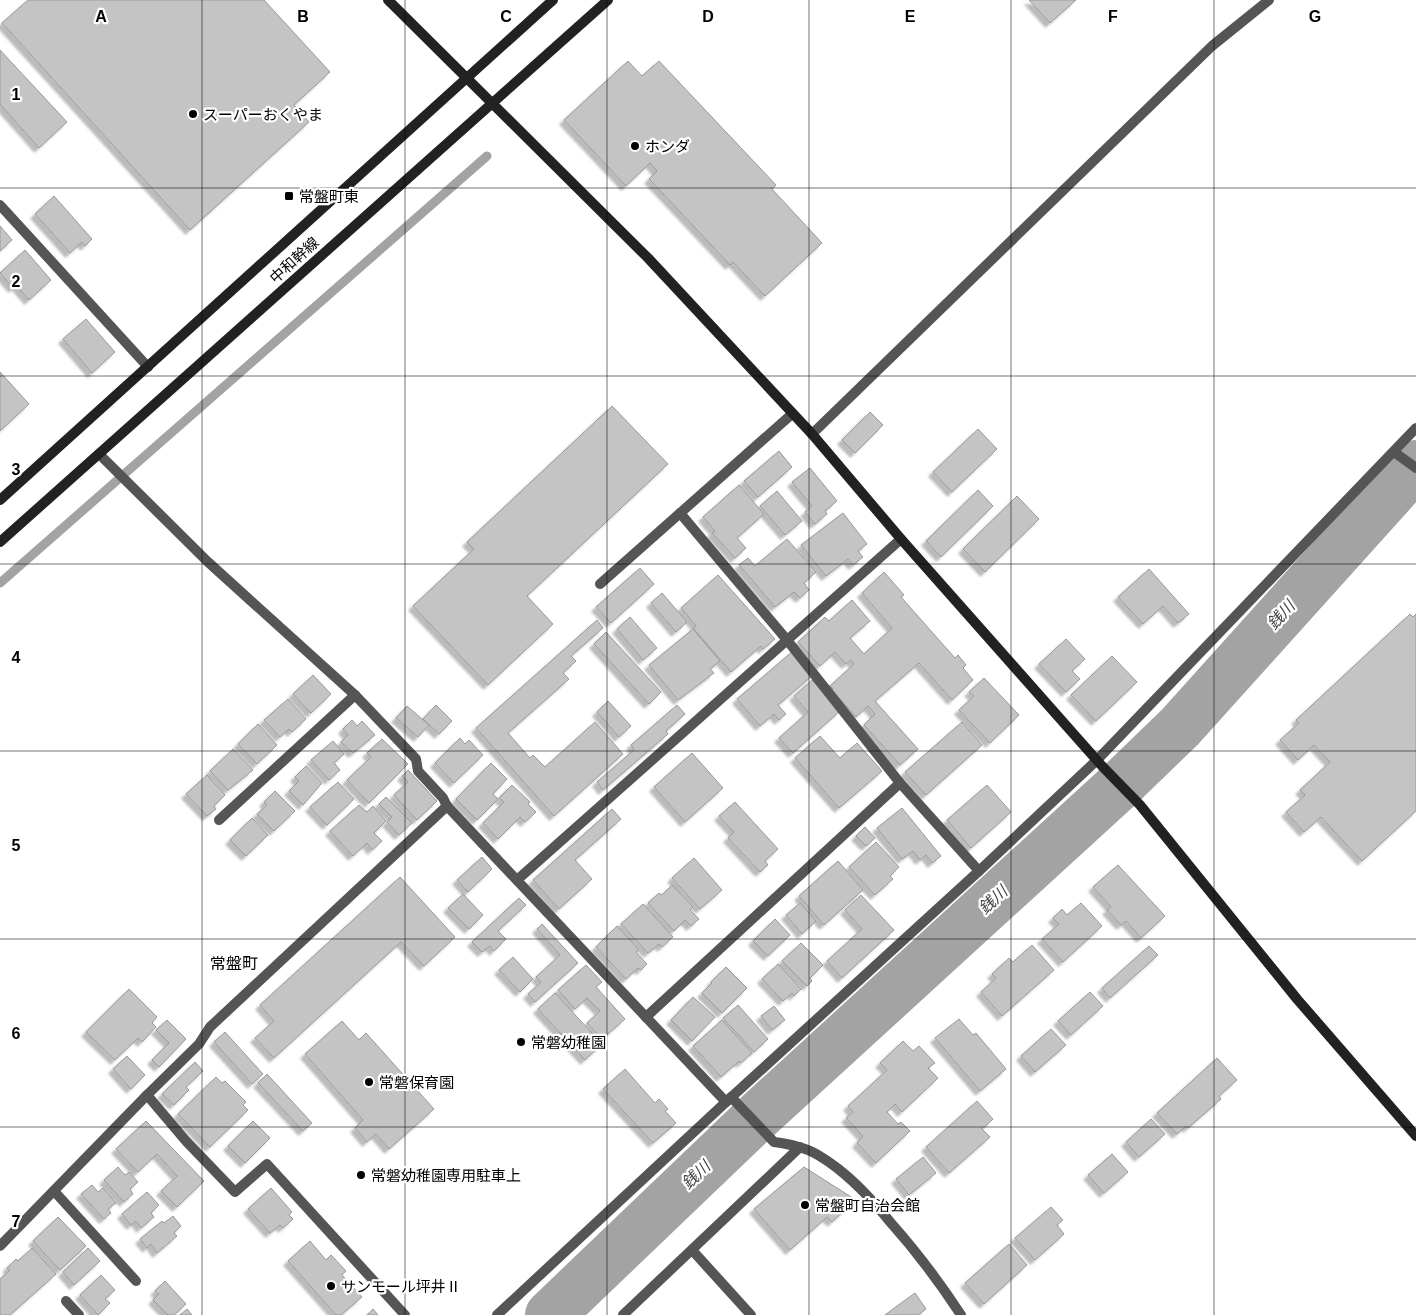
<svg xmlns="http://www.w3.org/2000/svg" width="1416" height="1315" viewBox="0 0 1416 1315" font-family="Helvetica,'Noto Sans JP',sans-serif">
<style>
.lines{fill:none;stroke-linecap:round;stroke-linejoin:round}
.stream{stroke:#a3a3a3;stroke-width:9}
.river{stroke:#a3a3a3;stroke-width:50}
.building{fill:#c4c4c4;stroke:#999;filter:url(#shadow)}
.lane{stroke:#555;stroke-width:10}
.street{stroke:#555;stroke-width:10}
.secondary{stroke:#222;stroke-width:10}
.grid{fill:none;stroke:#000;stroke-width:1;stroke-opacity:0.55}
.poi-dot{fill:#000;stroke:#fff;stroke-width:2}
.labels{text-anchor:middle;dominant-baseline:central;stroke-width:4.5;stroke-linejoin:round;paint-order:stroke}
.poi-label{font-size:15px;fill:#000;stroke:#fff;text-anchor:start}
.street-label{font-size:15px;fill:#000;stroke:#fff}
.water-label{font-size:16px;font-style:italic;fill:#444;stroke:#fff}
.neighbourhood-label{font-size:16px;fill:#000;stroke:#fff}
.grid-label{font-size:16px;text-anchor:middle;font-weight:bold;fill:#000;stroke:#fff;stroke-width:4.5;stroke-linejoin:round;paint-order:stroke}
</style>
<defs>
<filter id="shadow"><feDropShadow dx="-4.5" dy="4.5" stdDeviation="1" flood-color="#0004"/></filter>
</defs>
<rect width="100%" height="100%" fill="#fff"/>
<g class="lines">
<path class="stream" d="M0,583L487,156"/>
<path class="river" d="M550,1315L759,1115L1120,785L1180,727L1416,465"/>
</g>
<g class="building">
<path d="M28,0H264L330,72L294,105L309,122L190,230L2,23Z"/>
<path d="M1029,0H1076L1050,23Z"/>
<path d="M0,50L67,122L39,148L0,104Z"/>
<path d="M628,61L642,76L659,61L776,185L772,189L822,243L765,296L733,262L730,265L649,179L657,171L650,163L626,186L564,120Z"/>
<path d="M54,196L92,239L85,246L82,242L70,253L35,214Z"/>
<path d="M0,226L12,240L0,251Z"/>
<path d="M25,250L51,280L29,300L16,285L13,288L0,273Z"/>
<path d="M86,319L115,352L92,373L63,339Z"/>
<path d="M0,372L29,404L0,431Z"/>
<path d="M612,406L668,464L527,596L553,624L488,685L413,606L474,549L467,542Z"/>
<path d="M870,412L883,425L855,453L842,440Z"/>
<path d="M978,429L997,449L952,492L933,472Z"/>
<path d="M779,451L792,467L758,497L744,481Z"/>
<path d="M810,468L837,501L825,511L827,514L815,524L805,512L812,506L792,482Z"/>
<path d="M739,485L764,514L737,538L746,548L735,558L712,533L715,531L703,517Z"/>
<path d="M978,490L993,506L941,557L926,541Z"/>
<path d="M777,491L802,521L785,535L760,506Z"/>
<path d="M1017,496L1039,519L985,572L963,549Z"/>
<path d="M843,513L867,544L858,551L863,557L853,565L848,559L826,576L801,545Z"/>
<path d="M787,539L816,572L804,583L809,590L800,598L794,592L775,607L739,565L748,558L755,566Z"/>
<path d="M640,568L654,584L611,623L596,607Z"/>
<path d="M1149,569L1189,614L1178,623L1163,606L1143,624L1118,597Z"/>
<path d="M884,572L904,595L901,597L955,658L958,655L966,665L963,668L973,680L952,700L919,663L875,701L918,749L900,765L864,725L875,714L868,706L856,717L832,690L833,689L830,686L854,664L851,660L846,664L835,652L820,666L798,642L825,617L829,621L852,600L870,621L850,638L864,654L892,628L862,593Z"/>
<path d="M718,575L775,639L763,649L761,646L731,672L693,628L696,626L681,608Z"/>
<path d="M662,593L687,622L676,632L651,603Z"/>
<path d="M1410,614L1413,617L1416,614V811L1362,861L1321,817L1304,832L1286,812L1305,795L1300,790L1330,762L1314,745L1298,760L1280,740L1299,723L1296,720Z"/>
<path d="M630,617L657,648L643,660L617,629Z"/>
<path d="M597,620L603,628L571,656L576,661L563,673L569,679L508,733L530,758L533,755L545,767L595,722L623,754L554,816L476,728Z"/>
<path d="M693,629L720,661L710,669L714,673L678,700L649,665Z"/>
<path d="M606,632L661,692L649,704L594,644Z"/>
<path d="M1066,639L1085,659L1072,671L1080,679L1066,692L1039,664Z"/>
<path d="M793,651L813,675L778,705L786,714L779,720L774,714L760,726L737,699Z"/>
<path d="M1112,656L1137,682L1096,721L1071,695Z"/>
<path d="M313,675L331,694L311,713L293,694Z"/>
<path d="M984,678L1019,715L990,743L959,710L974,696L969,692Z"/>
<path d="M812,680L840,711L793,753L779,738L808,712L794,696Z"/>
<path d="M288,699L306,719L292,732L289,729L280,737L264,720Z"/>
<path d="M608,701L631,726L619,737L597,712Z"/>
<path d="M436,705L452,721L439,734L423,719Z"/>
<path d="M677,705L685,714L666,731L668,734L603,790L597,782L634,750L631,745Z"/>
<path d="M407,706L429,725L418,737L396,718Z"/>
<path d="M352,720L357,726L362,721L375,735L353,753L341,742L348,735L343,729Z"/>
<path d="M962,722L982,745L926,795L905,772Z"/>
<path d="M258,724L277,745L257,764L238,744Z"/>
<path d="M820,736L840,758L857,743L882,771L839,808L795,758Z"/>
<path d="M460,738L465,744L469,740L483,755L454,783L435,763Z"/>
<path d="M382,739L408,764L369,803L347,780L371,757L367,753Z"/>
<path d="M333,741L344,754L334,763L340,770L329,780L311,760Z"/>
<path d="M233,749L253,770L228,790L210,771Z"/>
<path d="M692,753L723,788L685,822L654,787Z"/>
<path d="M491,763L507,779L493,794L498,799L477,820L456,799Z"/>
<path d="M306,766L322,783L303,805L289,791L299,781L295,777Z"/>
<path d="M408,770L437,801L417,820L394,795L408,782L402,776Z"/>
<path d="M207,775L225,795L214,806L216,809L207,816L186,794Z"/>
<path d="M338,782L354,799L327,825L310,807Z"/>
<path d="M512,785L530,802L528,804L536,812L525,822L520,817L498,839L483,823L504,802L499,798Z"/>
<path d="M987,785L1011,812L971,848L947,820Z"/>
<path d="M275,791L295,811L274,831L257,814L267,805L264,802Z"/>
<path d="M386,797L412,823L399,835L387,822L392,817L379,804Z"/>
<path d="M735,802L778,849L765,861L768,865L760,872L728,838L734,832L719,816Z"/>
<path d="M359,805L367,812L373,806L386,821L374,833L382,841L372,850L367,843L353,856L330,831Z"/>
<path d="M902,808L941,856L932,863L926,855L920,860L913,851L902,859L877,828Z"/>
<path d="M612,809L621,819L575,860L592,879L559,909L533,880Z"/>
<path d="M252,818L268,835L246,856L230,840Z"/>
<path d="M865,827L875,838L866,846L856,836Z"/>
<path d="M876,842L899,867L890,876L893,879L875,895L849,867Z"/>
<path d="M482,857L492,869L468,892L457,880Z"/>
<path d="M694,858L722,890L700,909L672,878Z"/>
<path d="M838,861L863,890L824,925L799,896Z"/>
<path d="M1118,865L1165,916L1141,938L1126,921L1121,925L1107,910L1111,907L1093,887Z"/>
<path d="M400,877L455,937L424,966L401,942L274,1058L255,1038L274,1021L260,1005Z"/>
<path d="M672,885L693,907L690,910L699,919L691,926L685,920L674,931L648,903L659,893L662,895Z"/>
<path d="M463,894L483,915L469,929L448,908Z"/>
<path d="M861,895L894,930L842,978L827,961L862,929L845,910Z"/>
<path d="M519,898L526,905L498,931L506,939L494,951L490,946L482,952L472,942Z"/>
<path d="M800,903L816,921L802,934L786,915Z"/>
<path d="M1081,903L1102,926L1063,962L1042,939L1059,924L1053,918L1062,909L1067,915Z"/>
<path d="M643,904L673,937L662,947L659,944L648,953L621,924Z"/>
<path d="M775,919L790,935L768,956L753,941Z"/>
<path d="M542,924L578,963L535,1002L528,994L541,982L536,977L560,955L537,929Z"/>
<path d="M617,926L639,950L636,952L647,964L641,970L638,968L626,979L596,947Z"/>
<path d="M801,943L823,965L810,978L812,981L807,986L782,961Z"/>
<path d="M1032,945L1054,970L1002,1016L981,992L996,978L992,974L1009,958L1013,962Z"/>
<path d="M1149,946L1158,955L1110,998L1102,988Z"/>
<path d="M513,957L533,979L520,992L499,970Z"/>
<path d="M778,964L801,989L794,996L792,993L783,1001L762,979Z"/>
<path d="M586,965L602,982L596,987L625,1019L602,1039L587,1023L600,1011L587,998L575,1009L558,990Z"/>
<path d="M726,967L747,988L722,1013L702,993L712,983L711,982Z"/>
<path d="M129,989L157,1017L152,1023L156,1027L142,1042L138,1038L115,1060L86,1032Z"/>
<path d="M1090,992L1103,1006L1071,1035L1058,1021Z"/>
<path d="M555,993L602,1044L585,1060L538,1009Z"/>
<path d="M693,997L715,1017L692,1041L671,1020Z"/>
<path d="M738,1005L768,1039L754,1052L723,1018Z"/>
<path d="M774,1006L785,1020L772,1030L761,1016Z"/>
<path d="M959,1019L973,1035L976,1033L1006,1069L980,1091L935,1038Z"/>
<path d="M167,1020L186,1039L159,1067L152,1060L169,1043L156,1030Z"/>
<path d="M722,1020L752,1053L741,1063L739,1061L721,1077L693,1046Z"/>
<path d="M342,1021L359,1040L366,1033L434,1109L389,1149L376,1134L367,1142L355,1128L363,1120L305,1054Z"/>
<path d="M1051,1029L1066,1045L1035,1072L1021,1056Z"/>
<path d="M225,1032L263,1074L252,1084L214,1042Z"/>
<path d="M903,1041L913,1051L919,1046L935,1063L928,1068L938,1078L902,1112L895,1104L887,1112L898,1124L901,1122L910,1131L876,1163L857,1143L863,1136L846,1118L853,1112L848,1106L887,1070L880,1063Z"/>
<path d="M127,1056L145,1075L131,1089L113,1069Z"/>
<path d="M1217,1058L1237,1080L1219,1096L1221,1099L1188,1128L1186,1126L1177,1134L1157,1113Z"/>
<path d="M195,1062L203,1071L186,1087L189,1090L174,1105L162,1094Z"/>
<path d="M625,1069L655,1103L659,1099L668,1109L665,1111L676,1123L653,1143L603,1089Z"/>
<path d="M267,1074L312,1123L303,1131L258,1083Z"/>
<path d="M216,1077L222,1083L225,1081L246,1102L243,1105L248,1110L210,1147L178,1114Z"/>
<path d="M977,1101L993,1119L982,1129L990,1137L949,1173L926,1147Z"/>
<path d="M1151,1119L1165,1134L1139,1157L1126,1142Z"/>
<path d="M146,1121L204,1181L177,1207L161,1191L177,1176L157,1154L138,1172L116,1149Z"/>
<path d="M253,1121L270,1138L245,1163L228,1146Z"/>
<path d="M1112,1154L1128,1172L1104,1193L1088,1175Z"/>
<path d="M923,1157L936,1173L909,1195L896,1179Z"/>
<path d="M118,1167L125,1175L129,1172L138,1182L130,1189L133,1194L124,1202L104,1180Z"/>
<path d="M804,1167L856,1200L832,1222L827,1217L790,1250L754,1209Z"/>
<path d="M92,1185L98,1192L103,1188L116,1203L108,1209L111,1213L104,1219L81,1194Z"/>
<path d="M271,1188L292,1212L289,1215L293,1219L283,1228L280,1225L270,1233L248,1209Z"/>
<path d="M147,1192L159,1205L151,1213L154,1217L141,1228L136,1221L131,1225L122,1214Z"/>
<path d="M1051,1207L1063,1220L1057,1225L1064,1234L1035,1260L1015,1238Z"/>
<path d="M173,1216L181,1226L174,1233L177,1236L157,1253L151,1244L147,1248L140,1239L162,1221L164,1223Z"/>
<path d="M58,1217L86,1246L60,1270L33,1241Z"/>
<path d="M310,1241L326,1260L331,1255L346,1271L342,1275L362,1297L341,1315H336L288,1261Z"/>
<path d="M1009,1244L1027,1265L984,1304L965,1283Z"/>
<path d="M32,1248L56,1274L10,1315H0V1279L10,1270L7,1268L16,1259L18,1261Z"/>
<path d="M88,1248L100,1261L74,1285L63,1272Z"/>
<path d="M101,1275L115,1290L105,1299L110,1303L98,1315L80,1295Z"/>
<path d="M165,1281L186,1304L174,1315H168L153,1300L159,1294L155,1291Z"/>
<path d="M915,1293L926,1309L918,1315H885Z"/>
<path d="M187,1309L192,1315H180Z"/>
<path d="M373,1309L378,1315H367Z"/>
</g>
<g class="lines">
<g class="lane">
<path d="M0,205L148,367"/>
<path d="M680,513L787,640L900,783L979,871"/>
<path d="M600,584L792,414"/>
<path d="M517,880L901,539"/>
</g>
<g class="street">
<path d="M812,434L1212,46L1269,0"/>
<path d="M1394,452L1416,468"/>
<path d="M99,454L208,562L355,695L416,759L418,771L443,798L447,806L726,1102"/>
<path d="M219,820L355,695"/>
<path d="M646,1017L900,783"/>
<path d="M147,1095L186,1141L235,1192L267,1164L405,1315"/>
<path d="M731,1097L774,1142C789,1144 805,1147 818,1155C847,1172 870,1197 891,1223C917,1252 940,1283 961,1315"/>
<path d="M54,1191L136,1281"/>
<path d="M0,1246L147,1095L199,1044L210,1027L447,806"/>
<path d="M692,1250L751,1315"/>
<path d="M66,1301L79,1315"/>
<path d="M497,1315L726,1102L979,871L1097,760L1416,428"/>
<path d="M623,1315L800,1147"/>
</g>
<g class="secondary">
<path d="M388,0L648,258L812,434L901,539L1102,766L1140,805L1297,999L1416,1136"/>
<path d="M0,500L553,0"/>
<path d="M0,542L608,0"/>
</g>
</g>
<path class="grid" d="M202,0V1315M405,0V1315M607,0V1315M809,0V1315M1011,0V1315M1214,0V1315M0,188H1416M0,376H1416M0,564H1416M0,751H1416M0,939H1416M0,1127H1416"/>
<g class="poi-dot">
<circle cx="193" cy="114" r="5"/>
<circle cx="635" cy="146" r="5"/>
<rect x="284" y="191" width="10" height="10" rx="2.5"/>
<circle cx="521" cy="1042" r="5"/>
<circle cx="369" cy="1082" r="5"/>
<circle cx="361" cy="1175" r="5"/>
<circle cx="805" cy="1205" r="5"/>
<circle cx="331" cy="1286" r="5"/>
</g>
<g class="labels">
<g class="poi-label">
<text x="203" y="114">スーパーおくやま</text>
<text x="645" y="146">ホンダ</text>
<text x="299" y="196">常盤町東</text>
<text x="531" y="1042">常磐幼稚園</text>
<text x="379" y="1082">常磐保育園</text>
<text x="371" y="1175">常磐幼稚園専用駐車上</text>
<text x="815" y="1205">常盤町自治会館</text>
<text x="341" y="1286">サンモール坪井Ⅱ</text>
</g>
<g class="street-label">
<text transform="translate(294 260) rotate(-42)">中和幹線</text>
</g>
<g class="water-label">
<text transform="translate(1281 615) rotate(-48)">銭川</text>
<text transform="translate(993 900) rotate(-43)">銭川</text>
<text transform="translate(696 1175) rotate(-44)">銭川</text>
</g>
<g class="neighbourhood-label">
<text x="234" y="963">常盤町</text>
</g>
</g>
<g class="grid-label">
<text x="101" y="22">A</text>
<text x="303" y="22">B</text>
<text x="506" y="22">C</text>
<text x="708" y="22">D</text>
<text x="910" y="22">E</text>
<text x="1113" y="22">F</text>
<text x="1315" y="22">G</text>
<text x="16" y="100">1</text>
<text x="16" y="287">2</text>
<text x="16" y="475">3</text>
<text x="16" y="663">4</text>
<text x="16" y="851">5</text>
<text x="16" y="1039">6</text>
<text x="16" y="1227">7</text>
</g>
</svg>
